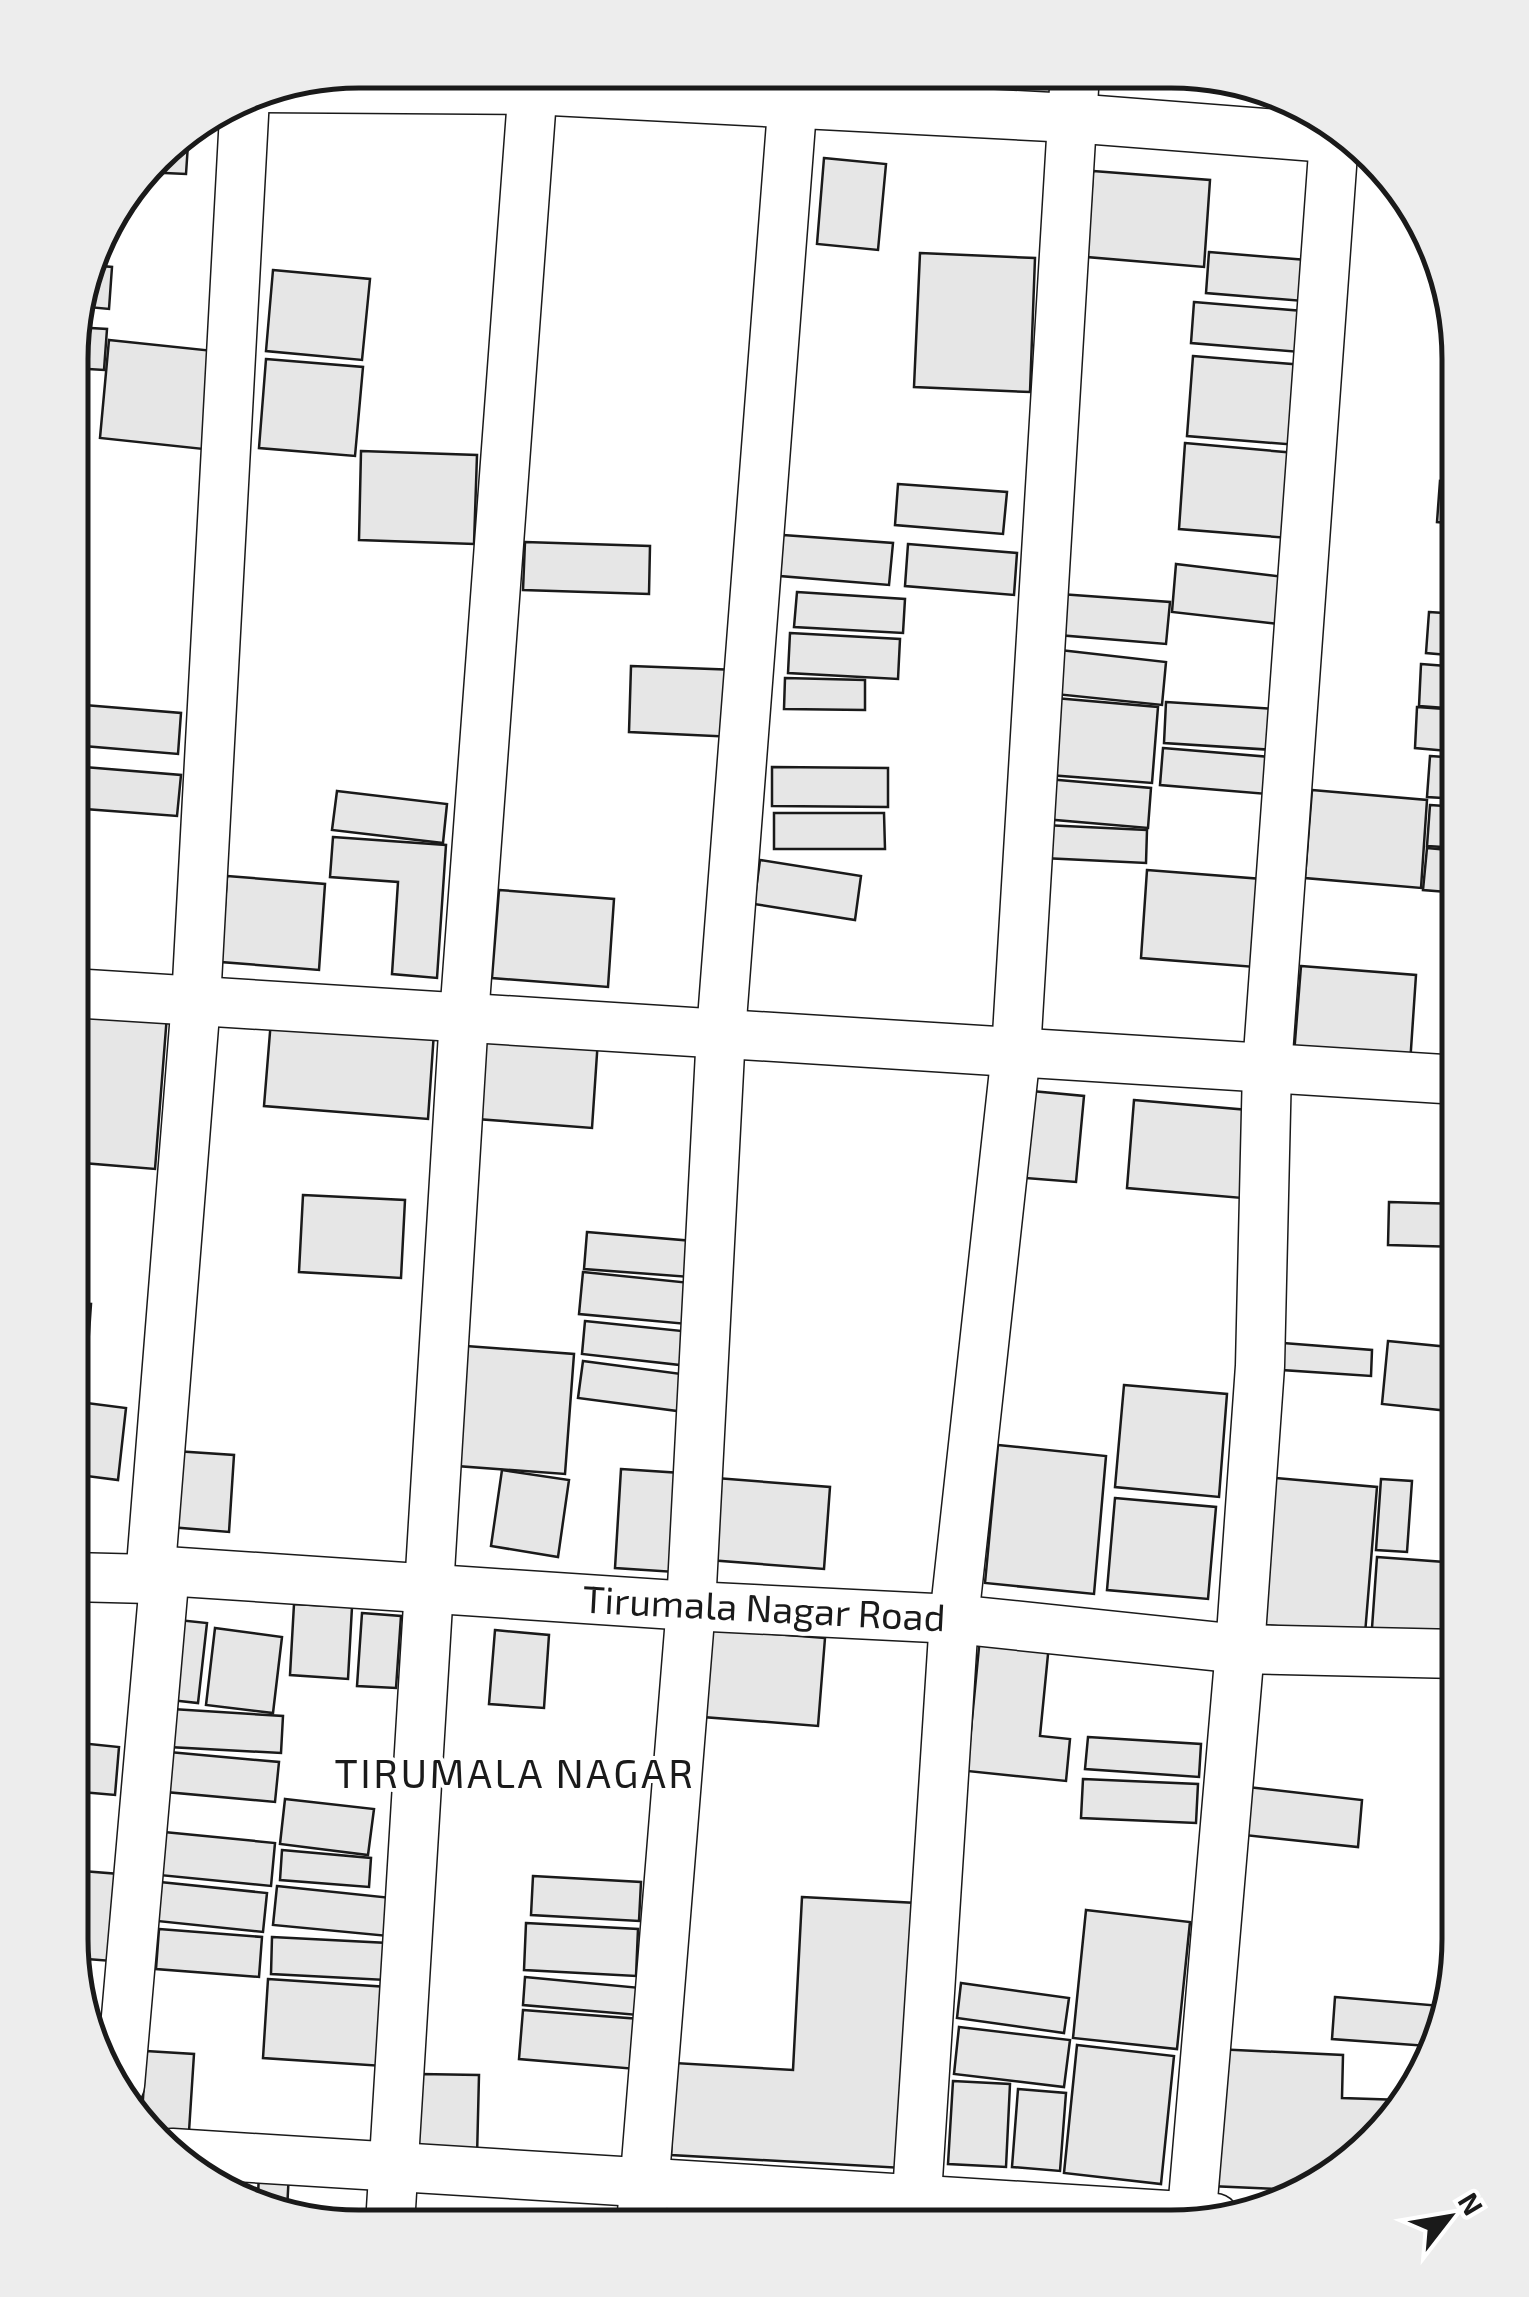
<svg xmlns="http://www.w3.org/2000/svg" width="1529" height="2297" font-family="'Exo 2',sans-serif">
<style>
.building{fill:#e6e6e6;stroke:#1a1a1a;stroke-width:2.5}
.lines{fill:none;stroke-linecap:round;stroke-linejoin:round}
.minor-casing{stroke:#1a1a1a;stroke-width:51}
.minor{stroke:#fff;stroke-width:48}
.labels{text-anchor:middle;stroke-width:8;stroke-linejoin:round;paint-order:stroke}
.street-label{font-size:38px;fill:#1a1a1a;stroke:#fff}
.neighbourhood-label{font-size:40px;letter-spacing:2.5px;fill:#1a1a1a;stroke:#fff}
.rim{fill:none;stroke:#1a1a1a;stroke-width:5}
</style>
<rect width="100%" height="100%" fill="#fff"/>
<g class="building">
<path d="M941,72H1057L1055,103L940,94Z"/>
<path d="M189,129L186,174L144,172L169,141Z"/>
<path d="M824,158L886,164L878,250L817,244Z"/>
<path d="M1093,171L1210,180L1204,267L1087,257Z"/>
<path d="M1209,252L1319,261L1316,302L1206,293Z"/>
<path d="M920,253L1035,258L1030,392L914,387Z"/>
<path d="M91,265L112,267L109,309L77,306Z"/>
<path d="M273,270L370,279L362,360L266,351Z"/>
<path d="M1194,302L1303,311L1300,352L1191,343Z"/>
<path d="M1448,312H1450L1458,355L1445,354Z"/>
<path d="M73,327L107,329L104,370L72,368Z"/>
<path d="M109,340L214,351L203,449L100,438Z"/>
<path d="M1193,356L1304,365L1298,445L1187,436Z"/>
<path d="M266,359L363,367L355,456L259,448Z"/>
<path d="M1185,443L1296,453L1289,538L1179,529Z"/>
<path d="M361,451L477,455L474,544L359,540Z"/>
<path d="M1440,481L1459,483V524L1437,522Z"/>
<path d="M898,484L1007,492L1003,534L895,525Z"/>
<path d="M783,535L893,543L889,585L780,576Z"/>
<path d="M525,542L650,546L649,594L523,590Z"/>
<path d="M908,544L1017,553L1014,595L905,586Z"/>
<path d="M1176,564L1293,578L1287,625L1172,612Z"/>
<path d="M797,592L905,599L903,633L794,627Z"/>
<path d="M1060,594L1170,602L1166,644L1058,635Z"/>
<path d="M1429,612L1459,614V656L1426,653Z"/>
<path d="M790,633L900,639L898,679L788,673Z"/>
<path d="M1060,650L1166,662L1162,705L1055,694Z"/>
<path d="M1421,664L1459,667V709L1419,706Z"/>
<path d="M631,666L738,670L735,737L629,732Z"/>
<path d="M785,678L865,680V710L784,709Z"/>
<path d="M1055,698L1158,707L1152,783L1049,775Z"/>
<path d="M1166,702L1276,709L1274,750L1164,743Z"/>
<path d="M72,704L181,713L178,754L72,745Z"/>
<path d="M1417,707L1459,710V752L1415,748Z"/>
<path d="M1163,748L1270,757L1267,794L1160,785Z"/>
<path d="M1430,756L1459,758V799L1427,797Z"/>
<path d="M72,766L181,775L177,816L72,808Z"/>
<path d="M772,767L888,768V807L772,806Z"/>
<path d="M1047,779L1151,788L1148,828L1044,819Z"/>
<path d="M1312,790L1427,800L1421,888L1305,878Z"/>
<path d="M337,791L447,804L443,843L332,830Z"/>
<path d="M1430,805L1459,807V848L1427,846Z"/>
<path d="M774,813H884L885,849H774Z"/>
<path d="M1044,825L1147,830L1146,863L1043,858Z"/>
<path d="M333,837L446,845L437,978L392,974L398,882L330,877Z"/>
<path d="M1427,848L1459,851V893L1423,890Z"/>
<path d="M760,860L861,876L855,920L754,904Z"/>
<path d="M1147,870L1262,879L1255,967L1141,958Z"/>
<path d="M227,876L325,884L319,970L221,962Z"/>
<path d="M499,890L614,899L608,987L492,978Z"/>
<path d="M1301,966L1416,975L1410,1064L1294,1054Z"/>
<path d="M1458,979H1459V1060L1451,1059Z"/>
<path d="M71,1007L167,1015L155,1169L71,1162Z"/>
<path d="M271,1020L434,1032L428,1119L264,1106Z"/>
<path d="M483,1030L598,1039L592,1128L477,1119Z"/>
<path d="M1021,1090L1084,1096L1076,1182L1014,1177Z"/>
<path d="M1134,1100L1248,1110L1242,1198L1127,1188Z"/>
<path d="M303,1195L405,1200L401,1278L299,1272Z"/>
<path d="M1389,1202L1459,1204V1247L1388,1245Z"/>
<path d="M587,1232L693,1241L690,1277L584,1269Z"/>
<path d="M583,1272L691,1283L687,1324L579,1314Z"/>
<path d="M71,1303L91,1304L87,1362L71,1361Z"/>
<path d="M585,1321L692,1332L689,1366L582,1354Z"/>
<path d="M1388,1341L1459,1348V1412L1382,1404Z"/>
<path d="M1283,1343L1372,1350L1371,1376L1282,1370Z"/>
<path d="M466,1346L574,1354L565,1474L457,1466Z"/>
<path d="M583,1361L689,1375L685,1412L578,1398Z"/>
<path d="M1124,1385L1227,1394L1219,1497L1115,1487Z"/>
<path d="M71,1401L126,1408L118,1480L71,1474Z"/>
<path d="M998,1445L1106,1456L1094,1594L985,1583Z"/>
<path d="M175,1451L234,1455L229,1532L170,1527Z"/>
<path d="M621,1469L681,1473L675,1572L615,1568Z"/>
<path d="M502,1470L569,1480L558,1557L491,1546Z"/>
<path d="M1265,1477L1377,1487L1365,1634L1253,1624Z"/>
<path d="M716,1478L830,1487L824,1569L709,1560Z"/>
<path d="M1381,1479L1412,1481L1407,1552L1376,1550Z"/>
<path d="M1115,1498L1216,1507L1208,1599L1107,1590Z"/>
<path d="M1377,1557L1458,1563V1636L1372,1628Z"/>
<path d="M294,1604L352,1607L348,1679L290,1675Z"/>
<path d="M362,1613L401,1616L396,1688L357,1686Z"/>
<path d="M169,1619L207,1623L198,1703L161,1699Z"/>
<path d="M215,1628L282,1637L273,1713L206,1705Z"/>
<path d="M709,1629L825,1638L818,1726L703,1717Z"/>
<path d="M495,1630L549,1635L544,1708L489,1704Z"/>
<path d="M980,1637L1049,1644L1040,1736L1070,1739L1066,1781L967,1771Z"/>
<path d="M172,1709L283,1716L281,1753L169,1747Z"/>
<path d="M1088,1737L1201,1744L1199,1777L1085,1769Z"/>
<path d="M70,1742L119,1747L115,1795L70,1791Z"/>
<path d="M169,1752L279,1762L275,1802L166,1792Z"/>
<path d="M1083,1779L1198,1784L1196,1823L1081,1818Z"/>
<path d="M1239,1786L1362,1800L1358,1847L1235,1834Z"/>
<path d="M285,1799L374,1809L368,1855L280,1844Z"/>
<path d="M164,1832L275,1843L271,1886L159,1875Z"/>
<path d="M282,1850L371,1858L369,1887L280,1880Z"/>
<path d="M70,1870L119,1874L112,1961L74,1958L70,1939Z"/>
<path d="M533,1876L641,1882L639,1921L531,1915Z"/>
<path d="M160,1882L267,1893L263,1932L157,1921Z"/>
<path d="M277,1886L392,1898L388,1936L273,1925Z"/>
<path d="M802,1897L917,1903L903,2168L671,2155L675,2063L793,2070Z"/>
<path d="M1086,1910L1190,1922L1177,2049L1073,2038Z"/>
<path d="M526,1923L638,1929L636,1976L524,1970Z"/>
<path d="M159,1929L262,1937L259,1977L156,1969Z"/>
<path d="M272,1937L388,1943L386,1980L271,1974Z"/>
<path d="M525,1977L641,1988L638,2015L523,2005Z"/>
<path d="M268,1979L388,1987L383,2066L263,2058Z"/>
<path d="M961,1983L1069,1998L1064,2033L957,2018Z"/>
<path d="M1335,1997L1442,2006L1428,2046L1332,2039Z"/>
<path d="M523,2010L640,2019L636,2069L519,2059Z"/>
<path d="M959,2027L1070,2040L1064,2087L954,2074Z"/>
<path d="M1077,2045L1174,2056L1161,2184L1064,2173Z"/>
<path d="M1215,2049L1343,2055L1342,2098L1402,2100V2106L1299,2190L1210,2186Z"/>
<path d="M146,2051L194,2054L188,2147L166,2145L142,2114Z"/>
<path d="M420,2074L479,2075L477,2157L418,2156Z"/>
<path d="M953,2081L1010,2084L1006,2167L948,2164Z"/>
<path d="M1018,2089L1066,2093L1060,2171L1012,2167Z"/>
<path d="M259,2170L289,2171L287,2211L258,2198Z"/>
<path d="M787,2206L849,2211L848,2226H785Z"/>
<path d="M533,2214L594,2218V2225H532Z"/>
<path d="M485,2217L527,2220V2225H485Z"/>
</g>
<g class="lines">
<g class="minor-casing">
<g id="minor">
<path d="M261,88L532,90L1071,118L1354,140"/>
<path d="M71,993L1459,1080"/>
<path d="M71,1577L150,1579L165,1571L691,1606L954,1619L1240,1649L1458,1654"/>
<path d="M150,1579L196,1001L245,97"/>
<path d="M120,2085L165,1571"/>
<path d="M172,2153L1215,2218"/>
<path d="M1191,2223L1240,1649L1260,1366L1267,1068L1335,125"/>
<path d="M390,2225L464,1017L534,71"/>
<path d="M641,2225L691,1606L721,1033L795,71"/>
<path d="M915,2226L954,1619L1016,1052L1075,72"/>
</g>
</g>
<use href="#minor" class="minor"/>
</g>
<g class="labels">
<g class="street-label">
<text transform="translate(764 1609) rotate(3)" y="13">Tirumala Nagar Road</text>
</g>
<g class="neighbourhood-label">
<text x="515" y="1788">TIRUMALA NAGAR</text>
</g>
</g>
<path d="M0 0H1529V2297H0ZM359 88H1171A271 271 0 0 1 1442 359V1939A271 271 0 0 1 1171 2210H359A271 271 0 0 1 88 1939V359A271 271 0 0 1 359 88Z" fill="#ededed" fill-rule="evenodd"/>
<path class="rim" d="M359 88H1171A271 271 0 0 1 1442 359V1939A271 271 0 0 1 1171 2210H359A271 271 0 0 1 88 1939V359A271 271 0 0 1 359 88Z"/>
<g transform="translate(1449 2217) rotate(59)" stroke="#ffffff" stroke-width="8" paint-order="stroke">
<path d="M0-8L18 38L0 25L-18 38Z" fill="#1a1a1a"/>
<text y="-15" font-size="28" font-weight="bold" text-anchor="middle" fill="#1a1a1a">N</text>
</g>
</svg>
